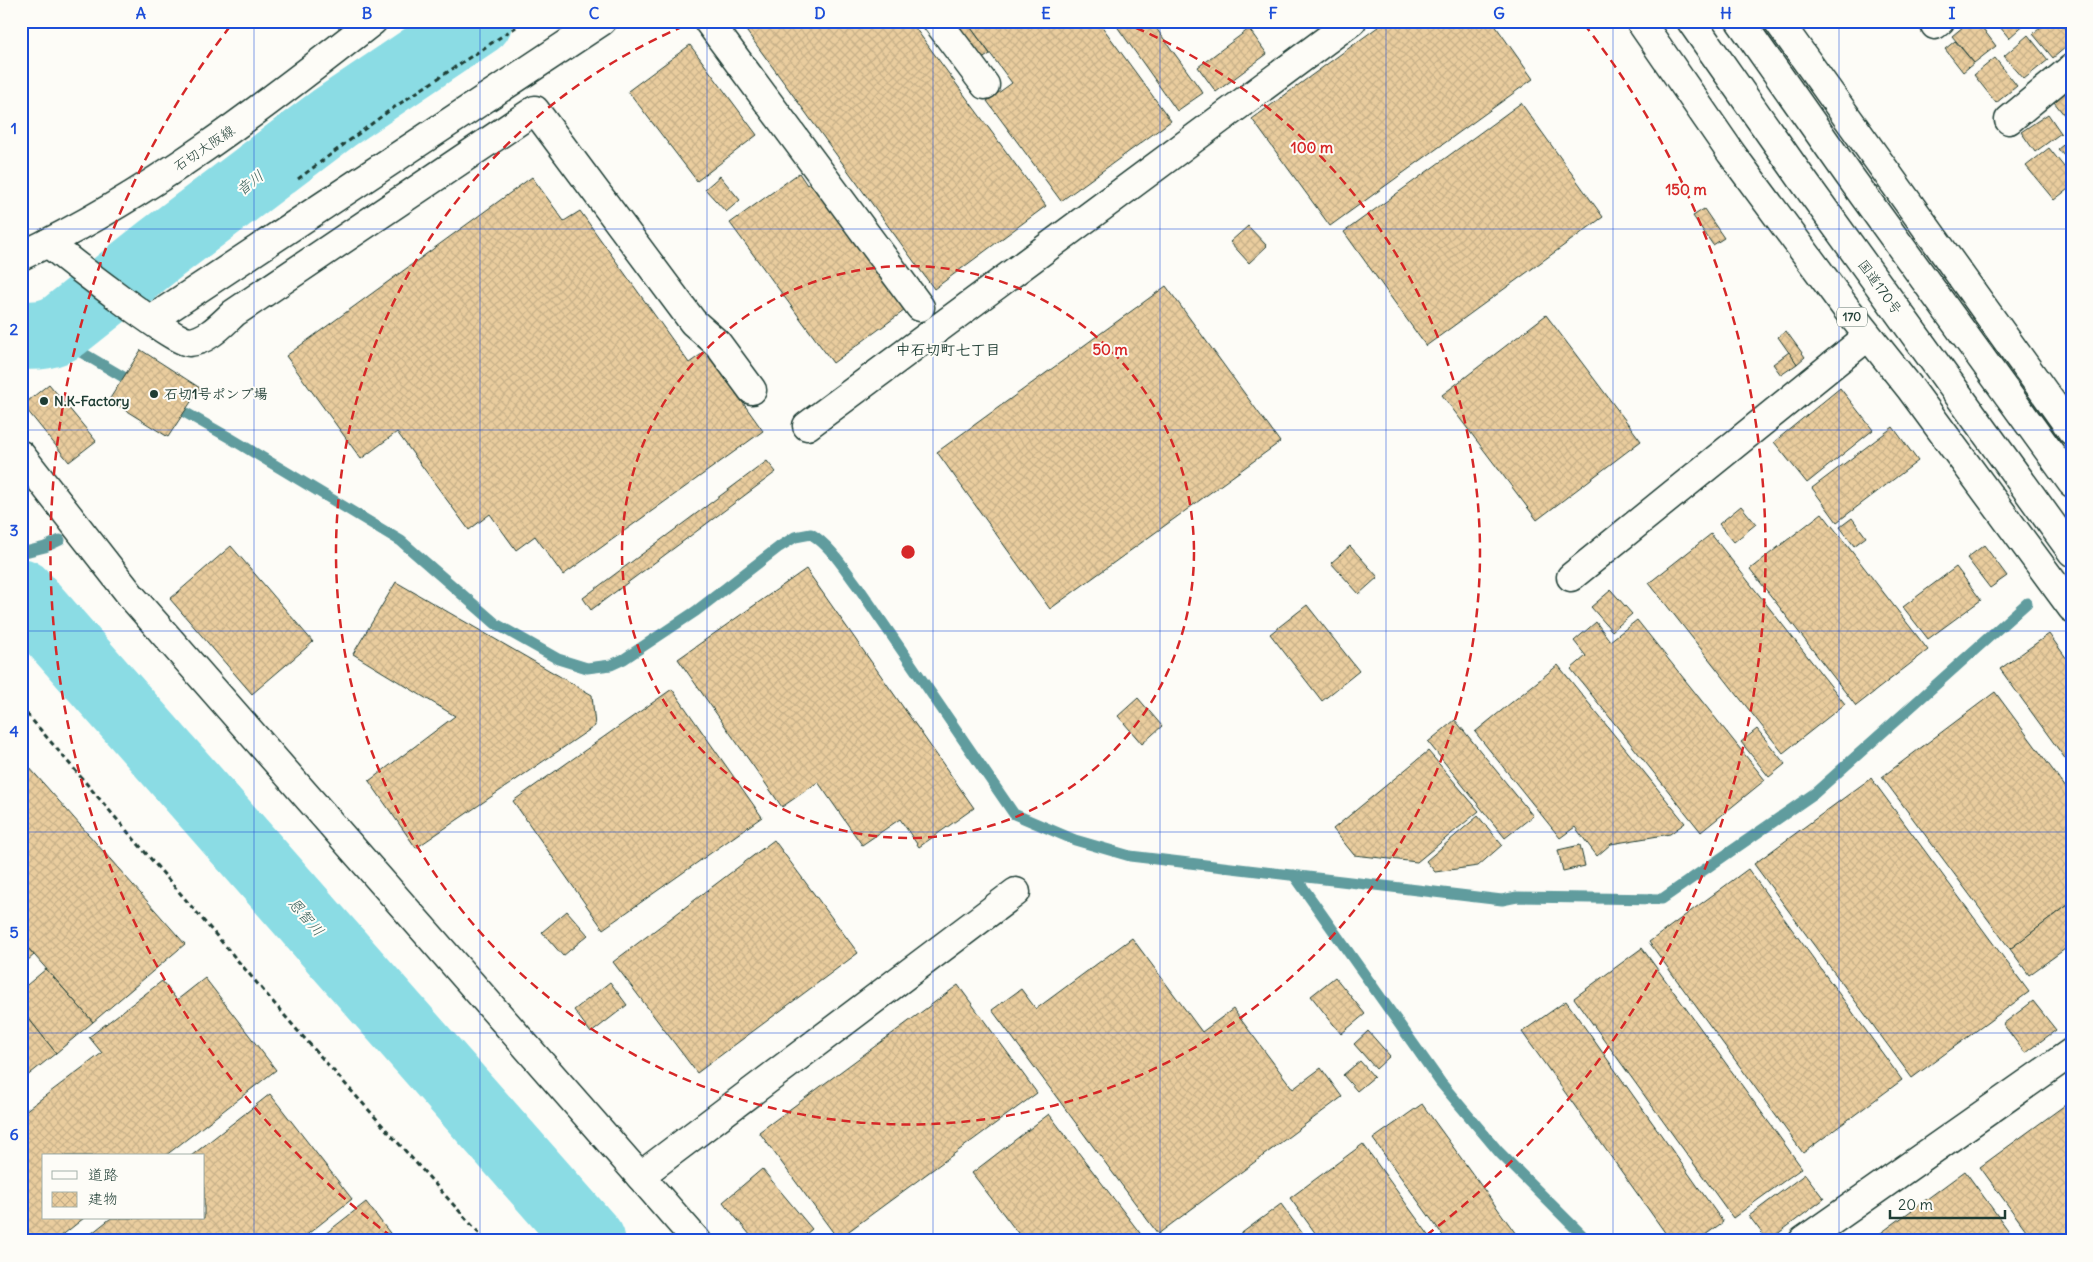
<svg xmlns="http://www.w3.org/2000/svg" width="2093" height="1262" font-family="Delius,'Klee One',sans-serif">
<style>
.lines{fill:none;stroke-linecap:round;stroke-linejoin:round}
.stream{stroke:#609c9e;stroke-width:11}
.river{stroke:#8bdce4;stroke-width:69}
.building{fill:url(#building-cross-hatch);stroke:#1f3d34}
.minor-casing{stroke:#1f3d34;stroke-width:31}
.major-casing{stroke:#1f3d34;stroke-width:31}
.highway-casing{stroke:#1f3d34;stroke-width:31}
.path{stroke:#1f3d34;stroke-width:3;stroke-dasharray:5 4;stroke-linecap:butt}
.minor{stroke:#fdfcf7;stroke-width:28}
.major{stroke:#fdfcf7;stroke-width:28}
.highway{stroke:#fdfcf7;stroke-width:28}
.grid{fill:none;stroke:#1d4ed8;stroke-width:1;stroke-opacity:0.55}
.ring{fill:none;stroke:#d62828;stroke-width:2.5;stroke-dasharray:9 6}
.poi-dot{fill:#1f3d34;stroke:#fdfcf7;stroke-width:2}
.labels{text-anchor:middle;stroke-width:4;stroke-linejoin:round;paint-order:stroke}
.shield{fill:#fdfcf7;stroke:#62766e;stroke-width:1}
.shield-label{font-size:12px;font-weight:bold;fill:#1f3d34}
.street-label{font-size:14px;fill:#1f3d34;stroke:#fdfcf7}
.poi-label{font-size:14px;font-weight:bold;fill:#1f3d34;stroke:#fdfcf7;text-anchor:start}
.water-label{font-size:15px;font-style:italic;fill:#355d57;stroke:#fdfcf7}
.neighbourhood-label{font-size:15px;font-weight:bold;fill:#1f3d34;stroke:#fdfcf7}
.centre{fill:#d62828;stroke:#fdfcf7;stroke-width:2.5}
.ring-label{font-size:15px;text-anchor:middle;font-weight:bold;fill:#d62828;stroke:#fdfcf7;stroke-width:4;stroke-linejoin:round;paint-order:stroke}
.neatline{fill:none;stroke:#1d4ed8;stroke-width:2}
.grid-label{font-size:16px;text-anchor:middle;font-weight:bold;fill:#1d4ed8}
</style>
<defs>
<pattern id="building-cross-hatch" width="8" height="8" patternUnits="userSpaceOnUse" patternTransform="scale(1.25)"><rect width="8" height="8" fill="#eacd9e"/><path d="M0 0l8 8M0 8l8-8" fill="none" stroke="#c8b189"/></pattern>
</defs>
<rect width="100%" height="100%" fill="#fdfcf7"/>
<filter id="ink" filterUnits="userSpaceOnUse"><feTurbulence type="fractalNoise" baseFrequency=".02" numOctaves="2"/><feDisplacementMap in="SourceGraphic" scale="10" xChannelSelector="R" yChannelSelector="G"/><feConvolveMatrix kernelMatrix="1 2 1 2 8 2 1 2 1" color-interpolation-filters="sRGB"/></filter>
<g filter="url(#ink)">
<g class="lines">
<g class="stream">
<path d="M51,306C61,310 72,308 83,310"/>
<path d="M54,333L74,348L137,385"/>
<path d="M172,405L230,438L401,541L496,624L558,659L587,668L611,665L624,659L696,611L779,547L795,537L811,534C831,546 845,570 859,588L1014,814L1075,840L1130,856L1502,900L1517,897L1662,899L1815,793L2027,603"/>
<path d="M21,553L45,547L60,540"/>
<path d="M1294,875L1441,1083L1499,1152L1588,1241"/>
</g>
<g class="river">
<path d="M21,335C38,336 50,335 64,326L161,249L334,118L478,21"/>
<path d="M21,593L591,1241"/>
</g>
</g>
<g class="building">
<path d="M739,21H910L1046,206L934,289Z"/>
<path d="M937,21H966L990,54L970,67Z"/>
<path d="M966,21H1098L1171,121L1061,201L987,101L1012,83Z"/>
<path d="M1122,21H1151L1203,93L1177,111L1116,25Z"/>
<path d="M1386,21H1492L1533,79L1330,226L1252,119Z"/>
<path d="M1970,21H1977L1996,46L1974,63L1952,36Z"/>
<path d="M1995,21H2028L2009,38Z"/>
<path d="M2048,21H2058L2072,38V42L2053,58L2033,34Z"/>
<path d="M1249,29L1267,54L1216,92L1198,67Z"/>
<path d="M2028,35L2048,60L2024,79L2004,56Z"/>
<path d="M1955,41L1974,63L1963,72L1945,49Z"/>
<path d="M690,45L757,135L697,181L628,91Z"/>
<path d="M1995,58L2017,86L1996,103L1974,75Z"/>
<path d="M2072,87V125L2054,102Z"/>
<path d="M1521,103L1603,217L1426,346L1344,232Z"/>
<path d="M2048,114L2061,133L2035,152L2021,132Z"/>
<path d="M2072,138V165L2058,149Z"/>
<path d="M2049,148L2072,177V186L2054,200L2026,166Z"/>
<path d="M799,173L807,185L817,177L912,305L833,363L730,223Z"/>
<path d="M720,176L740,200L726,212L705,189Z"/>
<path d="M532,177L564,221L580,211L689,363L706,351L763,431L563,575L535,536L516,550L490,514L469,530L397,432L361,459L286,356Z"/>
<path d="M1704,209L1724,238L1713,245L1693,216Z"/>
<path d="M1248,226L1267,246L1249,263L1230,242Z"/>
<path d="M1166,286L1280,442L1050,609L937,452Z"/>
<path d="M1546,315L1641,441L1537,520L1442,395Z"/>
<path d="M1786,331L1805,357L1797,364L1778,337Z"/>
<path d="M141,350L200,388L168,437L109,400Z"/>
<path d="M1789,352L1797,364L1781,375L1773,364Z"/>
<path d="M49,384L96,441L69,462L23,405Z"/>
<path d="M1840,388L1873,430L1807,483L1774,442Z"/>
<path d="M1893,427L1918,461L1837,522L1812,488Z"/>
<path d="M767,461L776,472L591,610L583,598Z"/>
<path d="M1741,506L1756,524L1734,542L1719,524Z"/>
<path d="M1822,513L1928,650L1856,706L1750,569Z"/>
<path d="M1852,518L1866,537L1854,546L1840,527Z"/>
<path d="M1711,534L1845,704L1783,753L1649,583Z"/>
<path d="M1984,545L2007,576L1990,588L1967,558Z"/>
<path d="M231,546L313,642L252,694L170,599Z"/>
<path d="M1350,546L1378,577L1359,594L1331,563Z"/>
<path d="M1956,567L1981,600L1928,639L1903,607Z"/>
<path d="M806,569L974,808L919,847L900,819L862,845L818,782L782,807L678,659Z"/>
<path d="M396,582L592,695L595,726L416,848L369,781L455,716L353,654Z"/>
<path d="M1611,590L1632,614L1612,631L1591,607Z"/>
<path d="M1307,605L1359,671L1322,701L1270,634Z"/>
<path d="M1637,620L1765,780L1701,832L1571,669L1586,656L1574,641L1596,622L1610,641Z"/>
<path d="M2049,634L2072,666V768L2000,669Z"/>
<path d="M1558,665L1685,823L1670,834L1611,844L1597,856L1575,827L1560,838L1475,732Z"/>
<path d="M672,689L762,817L603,929L513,801Z"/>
<path d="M1995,692L2072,796V902L2010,949L1882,777Z"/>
<path d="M1138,698L1162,726L1142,744L1118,716Z"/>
<path d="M1455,720L1533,816L1505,838L1428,742Z"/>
<path d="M1757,729L1785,764L1769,777L1741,742Z"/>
<path d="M1428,751L1479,811L1417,862L1354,855L1333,829Z"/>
<path d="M21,758L185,944L93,1022L21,940Z"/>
<path d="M1871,778L2029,992L1912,1078L1754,864Z"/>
<path d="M1478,816L1502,845L1478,866L1435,872L1426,861Z"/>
<path d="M774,840L858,953L697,1073L613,962Z"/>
<path d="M1580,845L1585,866L1563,871L1558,850Z"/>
<path d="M1748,869L1902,1080L1803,1153L1649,942Z"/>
<path d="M2072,902V944L2029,975L2010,949Z"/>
<path d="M567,911L588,935L563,956L542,932Z"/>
<path d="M1132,938L1202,1032L1233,1009L1293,1089L1321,1068L1342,1097L1158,1234L992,1010L1021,989L1036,1009Z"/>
<path d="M21,940L34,955L21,966Z"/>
<path d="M1642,948L1802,1168L1733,1218L1574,998Z"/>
<path d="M46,969L93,1022L56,1053L21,1009V990Z"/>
<path d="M1335,977L1365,1014L1341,1034L1311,996Z"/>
<path d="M205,978L276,1070L165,1156H44V1218H84L55,1241H21V1114L102,1053L89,1037L162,981L177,1000Z"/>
<path d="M610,982L627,1005L591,1033L574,1010Z"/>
<path d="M958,985L1037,1093L838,1239L759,1132Z"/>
<path d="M1566,1001L1723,1222L1697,1241H1671L1522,1032Z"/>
<path d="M2033,1001L2056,1030L2025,1053L2003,1024Z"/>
<path d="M21,1009L56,1053L21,1081Z"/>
<path d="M1368,1031L1390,1056L1376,1069L1354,1044Z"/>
<path d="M1360,1061L1374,1077L1357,1091L1343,1075Z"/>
<path d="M270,1094L352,1199L299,1241H82L111,1218H204V1156H191Z"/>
<path d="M2072,1100V1241H2034L1980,1167Z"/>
<path d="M1422,1104L1521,1241H1447L1373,1139Z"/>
<path d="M1049,1114L1146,1241H1024L972,1173Z"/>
<path d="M1363,1144L1433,1241H1321L1290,1198Z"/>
<path d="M762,1169L812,1229L798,1241H755L723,1202Z"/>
<path d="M1965,1171L2016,1241H1870Z"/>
<path d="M1805,1174L1824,1199L1768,1241L1749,1216Z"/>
<path d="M366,1202L396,1241H316Z"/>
<path d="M1281,1204L1308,1241H1231Z"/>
<path d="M982,1235L987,1241H974Z"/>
</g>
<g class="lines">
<g class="minor-casing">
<g id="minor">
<path d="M708,21L920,307"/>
<path d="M937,21L985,85"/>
<path d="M1935,25L1940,21"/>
<path d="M2009,120L2072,68"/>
<path d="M48,243C65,257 175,343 189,342C207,341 222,324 234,313L535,110L693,322L718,344L752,390"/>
<path d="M151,320L602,21"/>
<path d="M807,426L1352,21"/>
<path d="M21,455L132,597L697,1241"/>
<path d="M1571,577L1867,337"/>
<path d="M640,1176L1016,892"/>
<path d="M1803,1241L2072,1052"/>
</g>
</g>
<g class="major-casing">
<path id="major" d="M21,256C150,195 262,108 373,21"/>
</g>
<g class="highway-casing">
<g id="highway">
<path d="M1640,21L1731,153L1846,308L1910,388L2072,608"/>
<path d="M1691,21L1802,179L2072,552"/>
<path d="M1740,21L1848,174L2072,483"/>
<path d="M1778,21L2072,431"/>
</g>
</g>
<g class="path">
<path d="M298,179L390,110L525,21"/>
<path d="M21,707L297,1030L486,1241"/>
</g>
<use href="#minor" class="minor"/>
<use href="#major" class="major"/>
<use href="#highway" class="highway"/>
</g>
</g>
<path class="grid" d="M254,21V1241M480,21V1241M707,21V1241M933,21V1241M1160,21V1241M1386,21V1241M1613,21V1241M1839,21V1241M21,229H2072M21,430H2072M21,631H2072M21,832H2072M21,1033H2072"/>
<g class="ring">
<circle cx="908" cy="552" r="286"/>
<path d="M1122 22A572 572 0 1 1 694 22"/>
<path d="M392 1237A858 858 0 0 1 232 24M1584 24A858 858 0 0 1 1424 1237"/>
</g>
<g class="poi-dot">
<circle cx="154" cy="394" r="5"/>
<circle cx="44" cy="401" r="5"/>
</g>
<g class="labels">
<rect class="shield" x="1837" y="307.5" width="30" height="19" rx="4"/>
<g class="shield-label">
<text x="1852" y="321">170</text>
</g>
<g class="street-label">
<text transform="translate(204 148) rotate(-34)" y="5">石切大阪線</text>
<text transform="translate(1880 287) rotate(54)" y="5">国道170号</text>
</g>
<g class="poi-label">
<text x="164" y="399">石切1号ポンプ場</text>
<text x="54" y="406">N.K-Factory</text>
</g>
<g class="water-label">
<text transform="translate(250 183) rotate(-38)" y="5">音川</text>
<text transform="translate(306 917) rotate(49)" y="5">恩智川</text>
</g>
<g class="neighbourhood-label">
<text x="948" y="355">中石切町七丁目</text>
</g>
</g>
<circle cx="908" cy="552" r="8" class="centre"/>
<g class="ring-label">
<text x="1312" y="153">100 m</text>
<text x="1686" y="195">150 m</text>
<text x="1110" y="355">50 m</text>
</g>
<rect width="2093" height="1262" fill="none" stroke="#fdfcf7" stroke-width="55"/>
<rect x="42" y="1154" width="162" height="65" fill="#fdfcf7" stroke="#a4b0a9"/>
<rect x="52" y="1171" width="25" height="8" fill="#fdfcf7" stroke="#a4b0a9"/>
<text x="88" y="1180" font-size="15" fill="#1f3d34">道路</text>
<rect x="52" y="1192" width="25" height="15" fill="url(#building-cross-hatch)" stroke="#a4b0a9"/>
<text x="88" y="1204" font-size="15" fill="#1f3d34">建物</text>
<path d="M1890 1210v8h115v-8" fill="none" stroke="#1f3d34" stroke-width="2.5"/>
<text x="1898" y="1210" font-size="15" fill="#1f3d34" stroke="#fdfcf7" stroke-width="4" paint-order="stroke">20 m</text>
<rect x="28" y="28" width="2038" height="1206" class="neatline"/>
<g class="grid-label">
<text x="141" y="19">A</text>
<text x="367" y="19">B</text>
<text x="594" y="19">C</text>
<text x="820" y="19">D</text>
<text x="1046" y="19">E</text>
<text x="1273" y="19">F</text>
<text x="1499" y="19">G</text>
<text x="1726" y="19">H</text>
<text x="1952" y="19">I</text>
<text x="14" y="134">1</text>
<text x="14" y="335">2</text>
<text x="14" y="536">3</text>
<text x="14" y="737">4</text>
<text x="14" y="938">5</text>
<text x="14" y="1140">6</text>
</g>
</svg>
